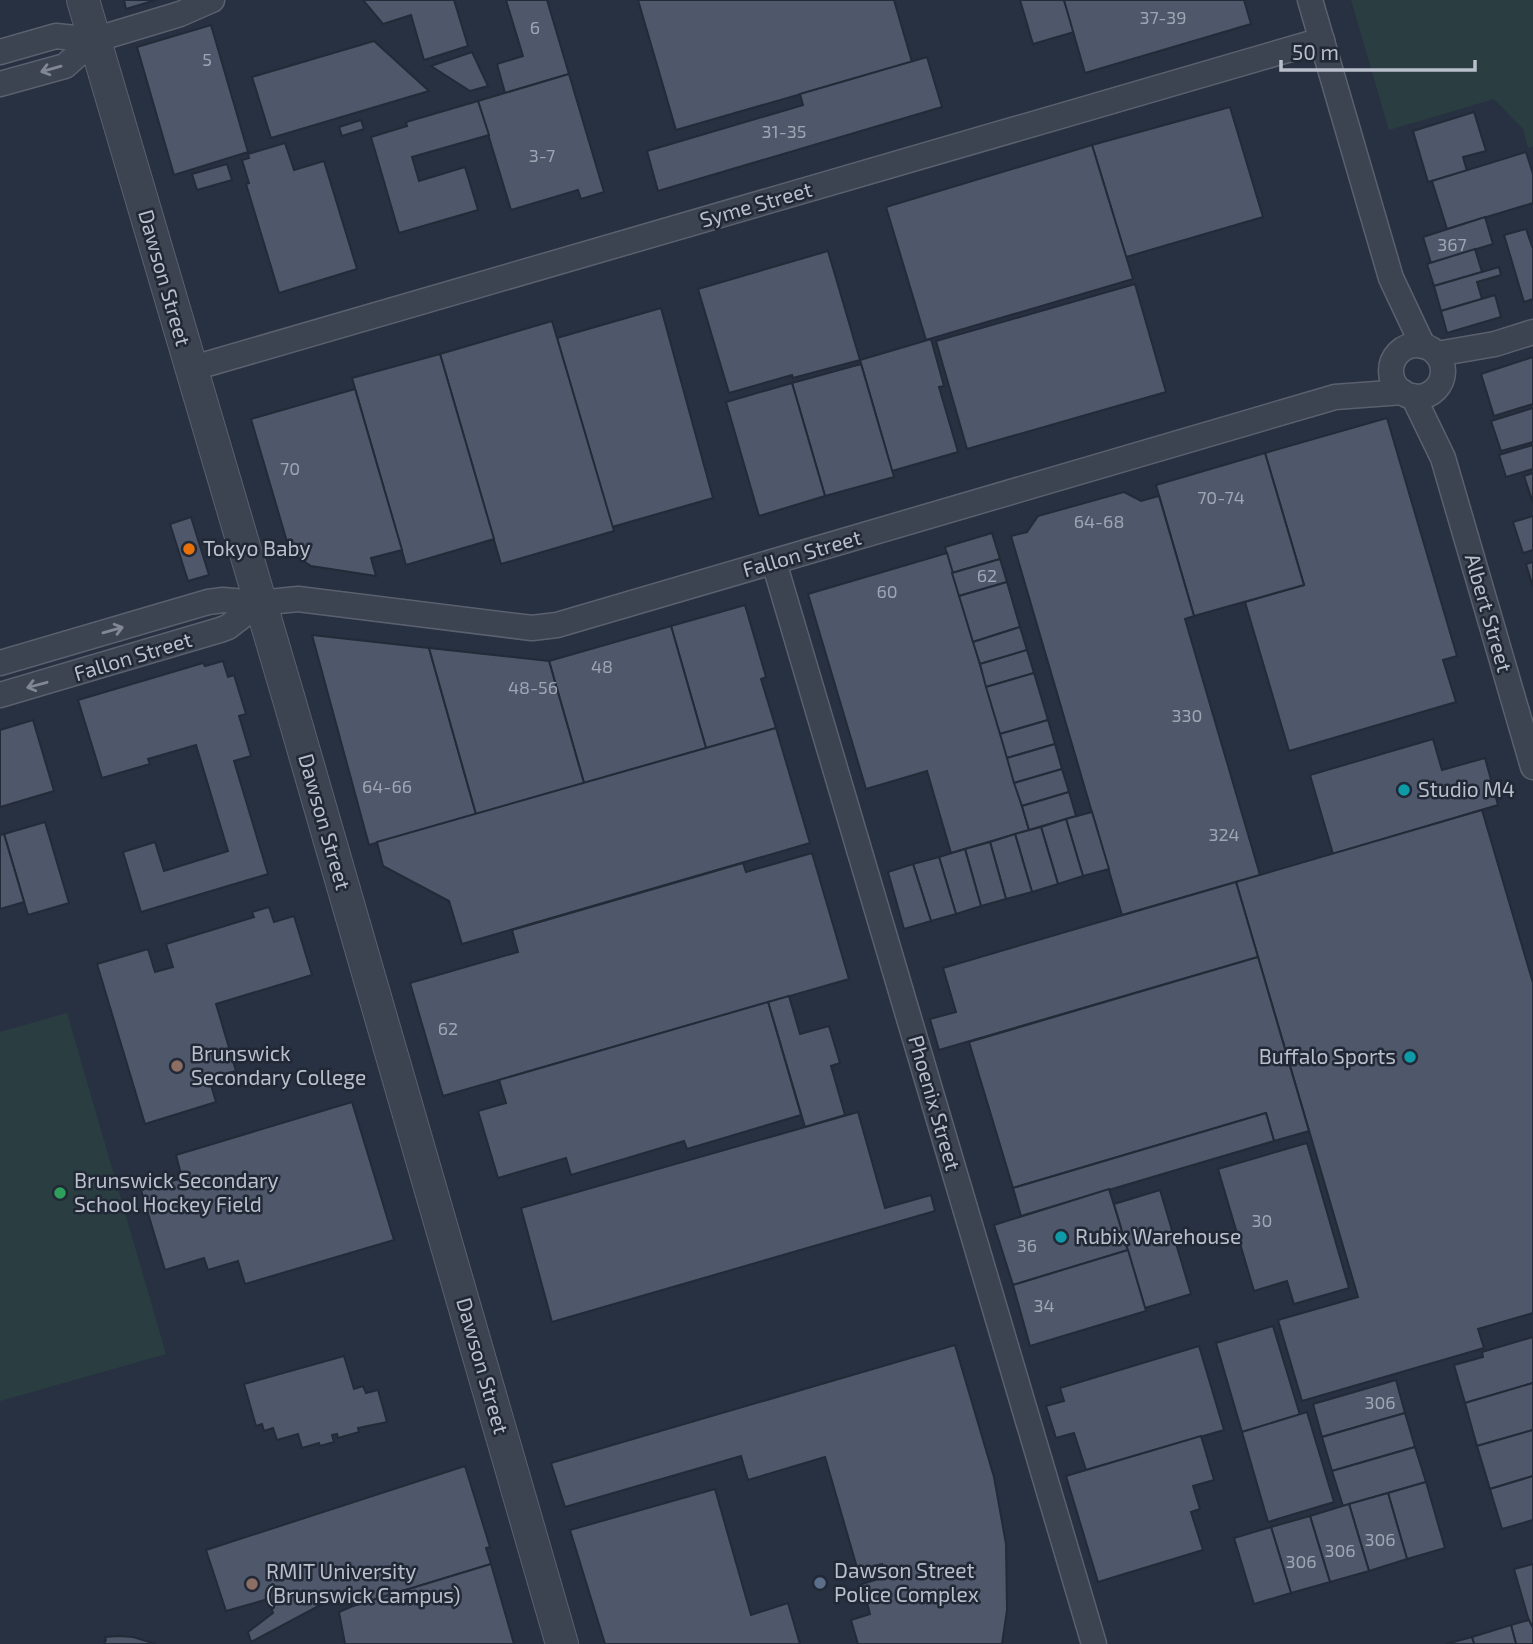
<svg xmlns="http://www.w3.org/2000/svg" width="1533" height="1644" font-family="'Exo 2',sans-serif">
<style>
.green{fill:#2a3e42}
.building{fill:#4e586a;stroke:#232a38;stroke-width:2}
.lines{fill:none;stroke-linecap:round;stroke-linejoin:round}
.minor-casing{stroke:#5a616e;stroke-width:27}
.tertiary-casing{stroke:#5a616e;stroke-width:34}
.minor{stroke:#3c4351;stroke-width:24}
.tertiary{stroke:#3c4351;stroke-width:32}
.oneway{stroke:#818794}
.food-dot{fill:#e8710a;stroke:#212836;stroke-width:2.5}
.culture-dot{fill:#0f9aa8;stroke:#212836;stroke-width:2.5}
.education-dot{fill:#8d6e63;stroke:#212836;stroke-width:2.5}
.leisure-dot{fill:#2e9e5b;stroke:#212836;stroke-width:2.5}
.service-dot{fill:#5c6f8a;stroke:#212836;stroke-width:2.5}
.labels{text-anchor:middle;stroke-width:5;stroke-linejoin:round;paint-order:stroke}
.number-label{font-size:18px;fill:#9ea5b3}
.street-label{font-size:21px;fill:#b9bfcb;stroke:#212836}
.poi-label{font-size:21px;fill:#b9bfcb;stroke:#212836;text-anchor:start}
</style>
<rect width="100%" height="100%" fill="#283141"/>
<g class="green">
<path d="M1351,0H1533V146L1528,148L1523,129L1494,99L1389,130Z"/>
<path d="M67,1013L166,1354L0,1401V1032Z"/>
</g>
<g class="building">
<path d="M124,0H156L126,9Z"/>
<path d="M363,0H454L468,46L424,60L411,15L383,24Z"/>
<path d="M506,0H547L569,74L505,93L497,64L523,56Z"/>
<path d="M638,0H894L912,62L676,130Z"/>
<path d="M1020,0H1064L1074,32L1033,44Z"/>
<path d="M1064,0H1244L1251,24L1085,73Z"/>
<path d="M211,25L248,152L174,175L137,47Z"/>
<path d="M374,41L429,91L271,138L252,77Z"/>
<path d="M472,52L488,86L470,91L431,66Z"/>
<path d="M927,57L942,107L658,191L647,151L803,105L800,94Z"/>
<path d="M569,74L604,192L581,199L578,190L511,210L478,101Z"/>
<path d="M478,101L489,135L412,157L419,181L465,167L478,210L399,233L371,137L407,126L406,122Z"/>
<path d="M1230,107L1263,217L1126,257L1092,145Z"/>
<path d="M1474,112L1486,151L1463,157L1467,171L1428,182L1413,131Z"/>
<path d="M361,120L364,129L342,136L339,127Z"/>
<path d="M285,143L294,170L324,161L357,269L279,293L246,184L249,183L242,160L249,158L248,154Z"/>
<path d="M1092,145L1133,279L926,340L886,207Z"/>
<path d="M1526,152L1533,174V203L1447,229L1432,181Z"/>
<path d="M227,164L232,180L197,190L192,174Z"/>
<path d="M1485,217L1493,244L1431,263L1423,237Z"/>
<path d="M1526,229L1533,249V299L1524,302L1504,235Z"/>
<path d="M1475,249L1482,272L1434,286L1427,264Z"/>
<path d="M828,251L860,360L793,378L792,375L729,393L698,289Z"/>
<path d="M1499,267L1501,275L1477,282L1482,299L1441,311L1434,286Z"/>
<path d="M1135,284L1166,392L967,449L936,341Z"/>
<path d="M1495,295L1501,317L1447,333L1441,311Z"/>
<path d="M661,308L713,498L612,527L557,338Z"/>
<path d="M552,321L614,531L501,564L440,354Z"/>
<path d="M931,339L944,386L939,387L958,452L892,471L860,360Z"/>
<path d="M440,354L494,539L406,565L352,378Z"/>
<path d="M1533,357V404L1494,416L1481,374Z"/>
<path d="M861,364L894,477L825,496L792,383Z"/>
<path d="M792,383L825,496L759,516L726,402Z"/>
<path d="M355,389L402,550L371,558L376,576L311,566L290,552L251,419Z"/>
<path d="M1533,408V442L1501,451L1491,421Z"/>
<path d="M1387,418L1457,656L1443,660L1456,702L1289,751L1245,602L1304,585L1265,453Z"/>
<path d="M1533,445V469L1506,477L1499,455Z"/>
<path d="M1265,453L1304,585L1194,616L1156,485Z"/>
<path d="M1533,473V503L1524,476Z"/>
<path d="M1124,492L1141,501L1159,496L1194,616L1185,619L1260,875L1122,915L1011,536L1027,532L1038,516Z"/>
<path d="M1533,516V550L1523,553L1513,522Z"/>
<path d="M191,517L209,575L188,581L170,524Z"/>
<path d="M992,533L1000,559L952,573L945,547Z"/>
<path d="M947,553L1029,830L951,853L927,771L866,789L808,594Z"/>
<path d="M1000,559L1007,582L959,596L952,573Z"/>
<path d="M1533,562V587L1526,564Z"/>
<path d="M1007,582L1020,627L973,642L959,596Z"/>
<path d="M745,605L766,677L761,679L776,728L706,748L671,626Z"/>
<path d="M671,626L706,748L584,783L549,661Z"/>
<path d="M1020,627L1027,650L980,664L973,642Z"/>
<path d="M312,635L429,648L476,814L369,845Z"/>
<path d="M429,648L549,661L584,783L476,814Z"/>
<path d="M1027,650L1034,673L986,687L980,664Z"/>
<path d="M223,661L228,677L234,675L246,714L239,716L251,756L234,761L268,874L141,912L123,852L155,842L164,871L228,851L196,745L148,759L150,764L102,778L78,700L203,663L205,666Z"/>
<path d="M1034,673L1048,720L1000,734L986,687Z"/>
<path d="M33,720L54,791L0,807V730Z"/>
<path d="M1048,720L1055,744L1007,758L1000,734Z"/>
<path d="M776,728L810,843L462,944L449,901L383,866L377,842Z"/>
<path d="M1433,739L1442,770L1485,758L1498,805L1333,854L1310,775Z"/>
<path d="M1055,744L1062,769L1014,783L1007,758Z"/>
<path d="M1062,769L1069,792L1022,806L1014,783Z"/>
<path d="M1069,792L1076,816L1029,830L1022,806Z"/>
<path d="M1482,810L1533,983V1313L1478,1329L1484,1348L1302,1401L1278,1320L1358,1297L1236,882Z"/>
<path d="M1092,812L1109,869L1083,876L1066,819Z"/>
<path d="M1066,819L1083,876L1058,884L1041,827Z"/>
<path d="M45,822L69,903L28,915L4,834Z"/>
<path d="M1041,827L1058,884L1032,892L1015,834Z"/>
<path d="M4,834L24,902L0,909V835Z"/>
<path d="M1015,834L1032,892L1006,899L990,842Z"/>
<path d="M990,842L1006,899L981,906L965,849Z"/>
<path d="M965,849L981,906L956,914L939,857Z"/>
<path d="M812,853L849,979L443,1096L410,983L518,952L512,930L743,863L746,872Z"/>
<path d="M939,857L956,914L931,921L913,864Z"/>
<path d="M913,864L931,921L904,929L888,872Z"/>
<path d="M1236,882L1258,957L939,1050L930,1019L956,1012L943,968Z"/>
<path d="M269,907L274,922L294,916L312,975L216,1004L236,1071L209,1078L216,1102L145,1124L97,964L148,949L155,972L173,967L166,944L254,917L252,912Z"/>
<path d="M1258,957L1309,1131L1274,1141L1266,1113L1013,1188L969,1042Z"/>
<path d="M789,996L800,1034L829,1026L840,1063L831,1066L845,1115L805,1127L768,1002Z"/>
<path d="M768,1002L801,1115L687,1149L684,1141L571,1175L566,1158L498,1178L478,1111L506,1103L499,1080Z"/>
<path d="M352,1102L394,1240L245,1284L238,1261L208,1270L204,1258L165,1270L141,1190L182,1178L176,1155Z"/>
<path d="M858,1112L885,1208L931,1195L935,1211L552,1322L521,1208Z"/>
<path d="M1266,1113L1274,1141L1021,1216L1013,1188Z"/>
<path d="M1307,1143L1349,1288L1294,1304L1287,1281L1254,1291L1218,1169Z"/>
<path d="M1109,1189L1128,1250L1013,1285L994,1225Z"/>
<path d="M1160,1190L1191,1294L1145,1308L1114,1204Z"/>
<path d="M1128,1250L1146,1311L1030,1346L1013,1285Z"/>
<path d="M1273,1326L1300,1415L1242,1432L1216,1343Z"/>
<path d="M1533,1337V1383L1465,1403L1454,1365L1483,1357L1482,1352Z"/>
<path d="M955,1345L994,1477L1006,1544L1007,1610L1002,1644H858L851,1620L870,1614L862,1584L885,1577L882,1564L858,1571L825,1457L748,1480L741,1456L565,1507L551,1463Z"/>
<path d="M1199,1346L1224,1430L1086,1470L1074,1433L1056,1438L1046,1406L1064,1401L1060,1388Z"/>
<path d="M344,1356L354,1389L363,1386L366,1393L378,1390L387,1422L358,1428L359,1432L338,1438L337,1434L332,1435L334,1442L320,1446L319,1443L302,1448L298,1434L277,1440L273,1428L264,1431L262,1424L256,1426L244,1384Z"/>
<path d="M1396,1380L1405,1413L1322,1437L1313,1404Z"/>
<path d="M1533,1383V1430L1477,1446L1465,1403Z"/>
<path d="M1307,1412L1334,1502L1268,1522L1242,1432Z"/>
<path d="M1405,1413L1415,1447L1332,1471L1322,1437Z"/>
<path d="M1533,1430V1476L1490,1489L1477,1446Z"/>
<path d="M1201,1436L1214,1480L1193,1486L1200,1509L1191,1512L1203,1550L1098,1582L1066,1476Z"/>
<path d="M1415,1447L1426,1482L1343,1506L1332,1471Z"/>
<path d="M465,1466L490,1547L486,1548L491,1564L353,1606L351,1598L343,1593L251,1642L248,1632L273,1613L268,1599L226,1611L206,1550Z"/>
<path d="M1533,1476V1520L1502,1529L1490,1489Z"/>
<path d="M1426,1482L1445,1548L1407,1559L1388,1493Z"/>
<path d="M715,1489L751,1615L788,1603L800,1644H605L570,1530Z"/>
<path d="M1388,1493L1407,1559L1369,1571L1349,1504Z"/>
<path d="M1349,1504L1369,1571L1330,1582L1310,1516Z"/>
<path d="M1310,1516L1330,1582L1291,1593L1271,1527Z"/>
<path d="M1271,1527L1291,1593L1254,1604L1234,1538Z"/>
<path d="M491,1564L514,1644H345L339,1612L353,1606Z"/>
<path d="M1533,1564V1628H1531L1514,1569Z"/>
<path d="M1529,1620L1533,1628V1644H1516L1511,1625Z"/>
<path d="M1511,1625L1516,1644H1474L1472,1637Z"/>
<path d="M118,1636L133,1637L156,1644H104L106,1640L105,1637Z"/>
<path d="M1472,1637L1474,1644H1446Z"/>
</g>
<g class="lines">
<g class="minor-casing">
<g id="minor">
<path d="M1310,0L1391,278L1423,346"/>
<path d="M0,52L56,36L94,40"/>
<path d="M0,84L65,66L94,40L180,14L212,0"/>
<circle cx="1417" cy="371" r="26"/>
<path d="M1437,354L1495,344L1533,332"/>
<path d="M190,369L1322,40"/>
<path d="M1413,396L1443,458L1533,767"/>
<path d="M774,562L1094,1644"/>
<path d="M0,663L208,602L223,600L259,603L298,599L532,628L557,625L1335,397L1403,392"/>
<path d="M0,695L220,630L228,627L259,603"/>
</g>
</g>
<g class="tertiary-casing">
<path id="tertiary" d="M83,0L288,696L562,1644"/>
</g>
<use href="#minor" class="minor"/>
<use href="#tertiary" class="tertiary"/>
</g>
<defs><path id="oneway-shaft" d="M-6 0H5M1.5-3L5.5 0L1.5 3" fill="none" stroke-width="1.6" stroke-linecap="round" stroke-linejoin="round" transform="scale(1.75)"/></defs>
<g class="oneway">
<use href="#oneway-shaft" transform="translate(51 69) rotate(164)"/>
<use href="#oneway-shaft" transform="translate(113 630) rotate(-16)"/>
<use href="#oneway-shaft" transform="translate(37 685) rotate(165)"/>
</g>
<circle class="food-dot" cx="189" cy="549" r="7"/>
<g class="culture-dot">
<circle cx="1404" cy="790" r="7"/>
<circle cx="1410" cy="1057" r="7"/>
<circle cx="1061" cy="1237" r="7"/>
</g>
<g class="education-dot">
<circle cx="177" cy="1066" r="7"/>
<circle cx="252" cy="1584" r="7"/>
</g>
<circle class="leisure-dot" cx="60" cy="1193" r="7"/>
<circle class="service-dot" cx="820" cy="1583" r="7"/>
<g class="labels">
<g class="number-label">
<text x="1163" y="24">37-39</text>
<text x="535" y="34">6</text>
<text x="207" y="66">5</text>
<text x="784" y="138">31-35</text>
<text x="542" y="162">3-7</text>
<text x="1452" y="251">367</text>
<text x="290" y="475">70</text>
<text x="1221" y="504">70-74</text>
<text x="1099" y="528">64-68</text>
<text x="987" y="582">62</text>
<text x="887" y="598">60</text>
<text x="602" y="673">48</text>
<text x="533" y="694">48-56</text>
<text x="1187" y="722">330</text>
<text x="387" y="793">64-66</text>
<text x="1224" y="841">324</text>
<text x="448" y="1035">62</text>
<text x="1262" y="1227">30</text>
<text x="1027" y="1252">36</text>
<text x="1044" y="1312">34</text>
<text x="1380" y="1409">306</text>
<text x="1380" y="1546">306</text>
<text x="1340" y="1557">306</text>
<text x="1301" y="1568">306</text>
</g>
<g class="street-label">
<text transform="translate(756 205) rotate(-16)" y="7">Syme Street</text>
<text transform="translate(164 278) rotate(74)" y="7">Dawson Street</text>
<text transform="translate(802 554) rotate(-16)" y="7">Fallon Street</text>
<text transform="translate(1488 613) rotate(74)" y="7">Albert Street</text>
<text transform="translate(133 657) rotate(-17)" y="7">Fallon Street</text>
<text transform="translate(324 822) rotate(74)" y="7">Dawson Street</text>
<text transform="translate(934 1103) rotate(74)" y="7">Phoenix Street</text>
<text transform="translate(482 1366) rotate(74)" y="7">Dawson Street</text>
</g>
<g class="poi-label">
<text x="203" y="556">Tokyo Baby</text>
<text x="1418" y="797">Studio M4</text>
<text x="191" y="1061">Brunswick<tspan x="191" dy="24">Secondary College</tspan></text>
<text x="1396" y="1064" text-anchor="end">Buffalo Sports</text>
<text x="74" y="1188">Brunswick Secondary<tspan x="74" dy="24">School Hockey Field</tspan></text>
<text x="1075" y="1244">Rubix Warehouse</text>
<text x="834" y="1578">Dawson Street<tspan x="834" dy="24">Police Complex</tspan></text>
<text x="266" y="1579">RMIT University<tspan x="266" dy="24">(Brunswick Campus)</tspan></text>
</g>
</g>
<path d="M1281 60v10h194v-10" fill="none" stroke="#b9bfcb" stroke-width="3.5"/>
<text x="1292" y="60" font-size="21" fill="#b9bfcb" stroke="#212836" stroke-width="5" paint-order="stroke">50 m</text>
</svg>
